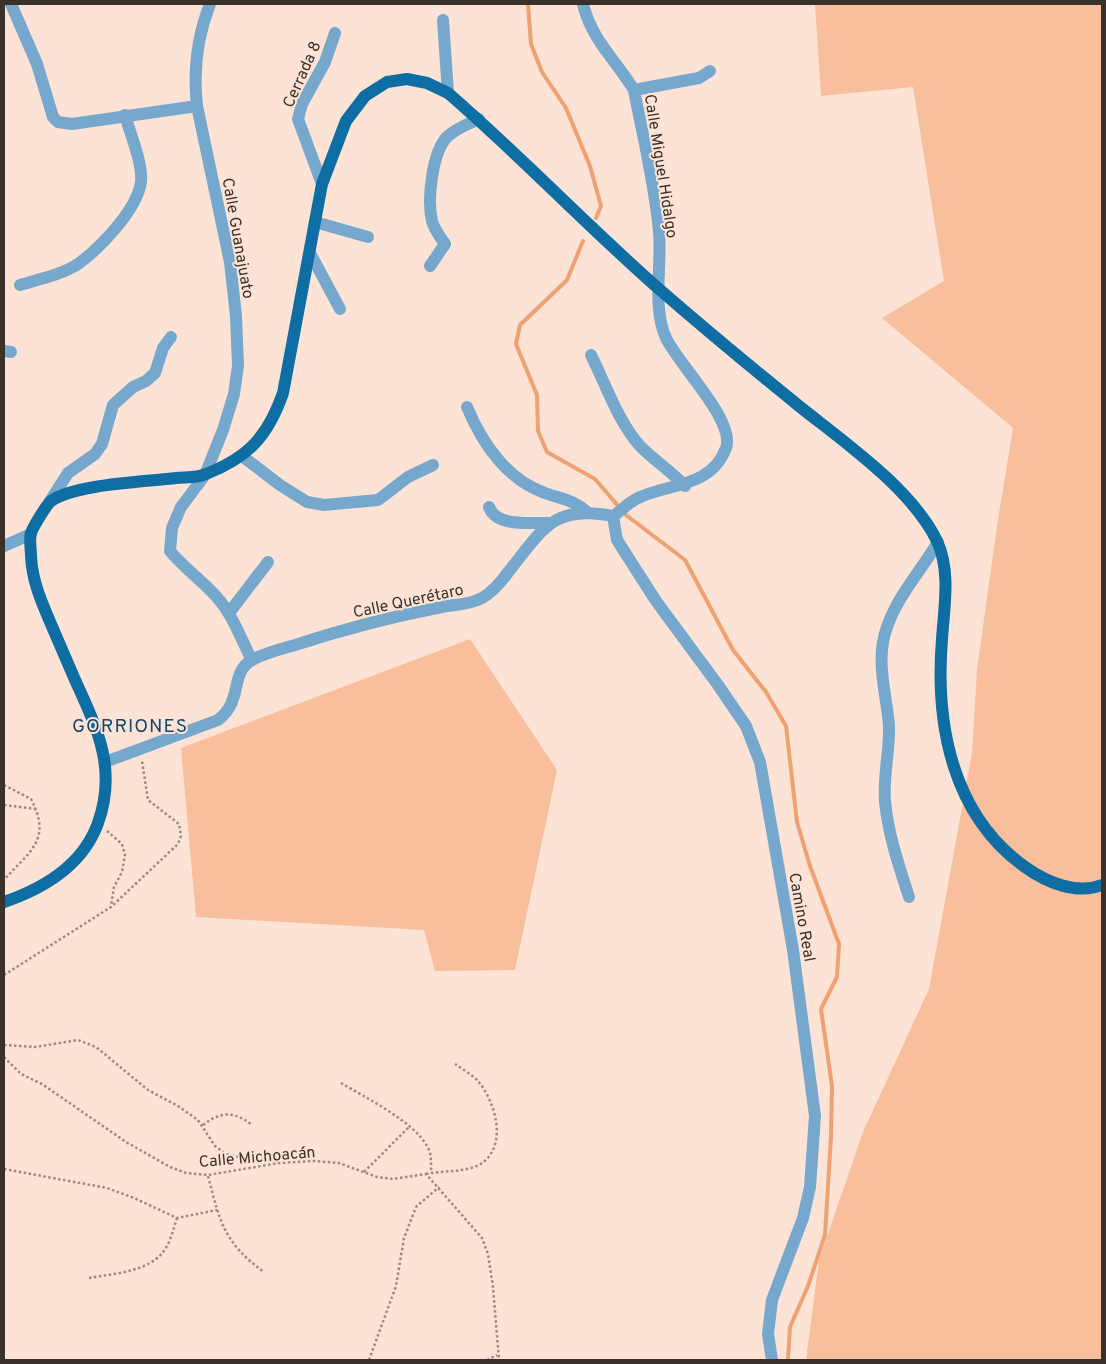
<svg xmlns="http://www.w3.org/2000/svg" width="1106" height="1364" font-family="Overpass,sans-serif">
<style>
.green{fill:#f9be9b}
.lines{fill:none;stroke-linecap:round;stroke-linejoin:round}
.stream{stroke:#eea172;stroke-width:4}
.path{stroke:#9b8a80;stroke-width:2.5;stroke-dasharray:2.5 2.5;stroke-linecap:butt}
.minor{stroke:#76a8ce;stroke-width:12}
.major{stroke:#0e6da3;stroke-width:12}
.labels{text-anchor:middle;stroke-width:4;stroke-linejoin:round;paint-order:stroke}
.street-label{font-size:16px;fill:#3a312b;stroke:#fce3d5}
.quarter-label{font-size:19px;letter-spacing:1px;fill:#104769;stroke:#fce3d5}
</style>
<rect width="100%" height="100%" fill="#fce3d5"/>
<g class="green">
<path d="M815,4H1102V1360H806L819,1260L863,1132L929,989L972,753L977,670L997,526L1013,428L882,318L944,281L913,87L821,96Z"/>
<path d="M470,639L557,770L515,970L435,971L424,930L196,917L181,748Z"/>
</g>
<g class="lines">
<g class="stream">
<path d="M528,4L531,44L542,72L566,108L590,166L601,206L596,218"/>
<path d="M583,241L567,280L520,325L516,344L537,395L538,431L547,452L595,479L626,515L685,560L733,650L766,692L786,726L797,822L810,866L839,944L837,977L821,1009L832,1086L831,1136L825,1235L808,1286L790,1327L788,1360"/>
</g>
<g class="path">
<path d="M4,785L31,799C53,841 28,852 4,880"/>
<path d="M4,805L36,809"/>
<path d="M107,831L122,844L125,855L122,872L114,887L111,906"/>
<path d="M4,975L111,907L178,844L181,836L179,824L148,800L142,761"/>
<path d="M4,1045L35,1047L78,1040L96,1047L148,1090L178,1106L198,1120L215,1146L226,1154L239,1157L268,1158L278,1162"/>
<path d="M4,1057L21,1074L42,1084L126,1142L170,1167L186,1173L208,1175L279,1163L314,1161L339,1163L377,1177L393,1179L426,1174L482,1238L488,1254L493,1287L499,1360"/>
<path d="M341,1083C365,1097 414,1122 427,1146C432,1154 431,1163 431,1173"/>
<path d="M203,1125C220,1112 233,1110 252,1125"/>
<path d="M4,1169L107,1188L134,1198L177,1218L217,1210"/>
<path d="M364,1172L409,1127"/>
<path d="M426,1174C444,1170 462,1173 479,1165C509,1148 496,1101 477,1080C471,1074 462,1069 455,1064"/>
<path d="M208,1176C220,1222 224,1243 264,1272"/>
<path d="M89,1278C116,1273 155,1272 168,1244C172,1236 174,1227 177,1218"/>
<path d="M369,1360L396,1286L404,1238L416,1207L439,1187"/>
<path d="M487,1360L497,1355"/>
</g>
<g class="minor">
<path d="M11,4L37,64L53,117L58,122L72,124L197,106"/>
<path d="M210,4C197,37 193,70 197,106L230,262L236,316L238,366L234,394L223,430L205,475L181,507L172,528L170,551C188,573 215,589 229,614C238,629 244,645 252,660"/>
<path d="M443,20L448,93"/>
<path d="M634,90L699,78L710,71"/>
<path d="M322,184L298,119L302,104L325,62L335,33"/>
<path d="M315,222L368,237"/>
<path d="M310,253L340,309"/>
<path d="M430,266L445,244C440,237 434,229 432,221C427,200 432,151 448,136C457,128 468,124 479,119"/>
<path d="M20,285C40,279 61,275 78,264C100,248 137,210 141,182C143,164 130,133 125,115"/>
<path d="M4,351L11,352"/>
<path d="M591,355C606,385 618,422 641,447C655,461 671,471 685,486"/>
<path d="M467,407C482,443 507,480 545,493C561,499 574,500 587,512"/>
<path d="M242,456L280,485L307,502L324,505L378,500L408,477L433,465"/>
<path d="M50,501L68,473L95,454L102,444L113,405L133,387L146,381L155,373L163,348L171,337"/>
<path d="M489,507C497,528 532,522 549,523"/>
<path d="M613,516L617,540L656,601L718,685L746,726L760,762L793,950L815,1116L810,1187L803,1218L772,1300L768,1334L772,1360"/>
<path d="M4,546L31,534"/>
<path d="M229,613L268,562"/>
<path d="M105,762L218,720C244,700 229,673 252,660C265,653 281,649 295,645C341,630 395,616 442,607C457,604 469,605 482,598C493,592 502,581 509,571C543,529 553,504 613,516C621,511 629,502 638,498C669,483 711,488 726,448C736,421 678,364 666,338C652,308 662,264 659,232C655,185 643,137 634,90C616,60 592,41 583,4"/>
<path d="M909,897C899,866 888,834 885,801C883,775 890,750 889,725C886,692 875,659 887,627C898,595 921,571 938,542"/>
</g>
<path class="major" d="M4,902C45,888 83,865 98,823C117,770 98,730 76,682C68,663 59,643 51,624C41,601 32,580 31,556C31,549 29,539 31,533C33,527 47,504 51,501C75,484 145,482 176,478C186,477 197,478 206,474C249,457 268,436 283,393L322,184L346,121L365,96L387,82L407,79L427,83L448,93C521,156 587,226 659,289C705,329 752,368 799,406C844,442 912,489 937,541C951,571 944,608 942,639C935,724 952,815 1025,867C1046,882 1076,895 1102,885"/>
</g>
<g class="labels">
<g class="street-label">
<text transform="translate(301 74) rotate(-66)" y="6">Cerrada 8</text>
<text transform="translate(662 166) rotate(81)" y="6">Calle Miguel Hidalgo</text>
<text transform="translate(239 238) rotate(80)" y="6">Calle Guanajuato</text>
<text transform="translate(408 600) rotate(-12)" y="6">Calle Querétaro</text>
<text transform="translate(803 917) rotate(80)" y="6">Camino Real</text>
<text transform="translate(257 1156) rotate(-5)" y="6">Calle Michoacán</text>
</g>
<g class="quarter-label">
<text x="130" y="732">GORRIONES</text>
</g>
</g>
<rect width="1106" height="1364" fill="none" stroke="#3a312b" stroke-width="10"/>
</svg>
